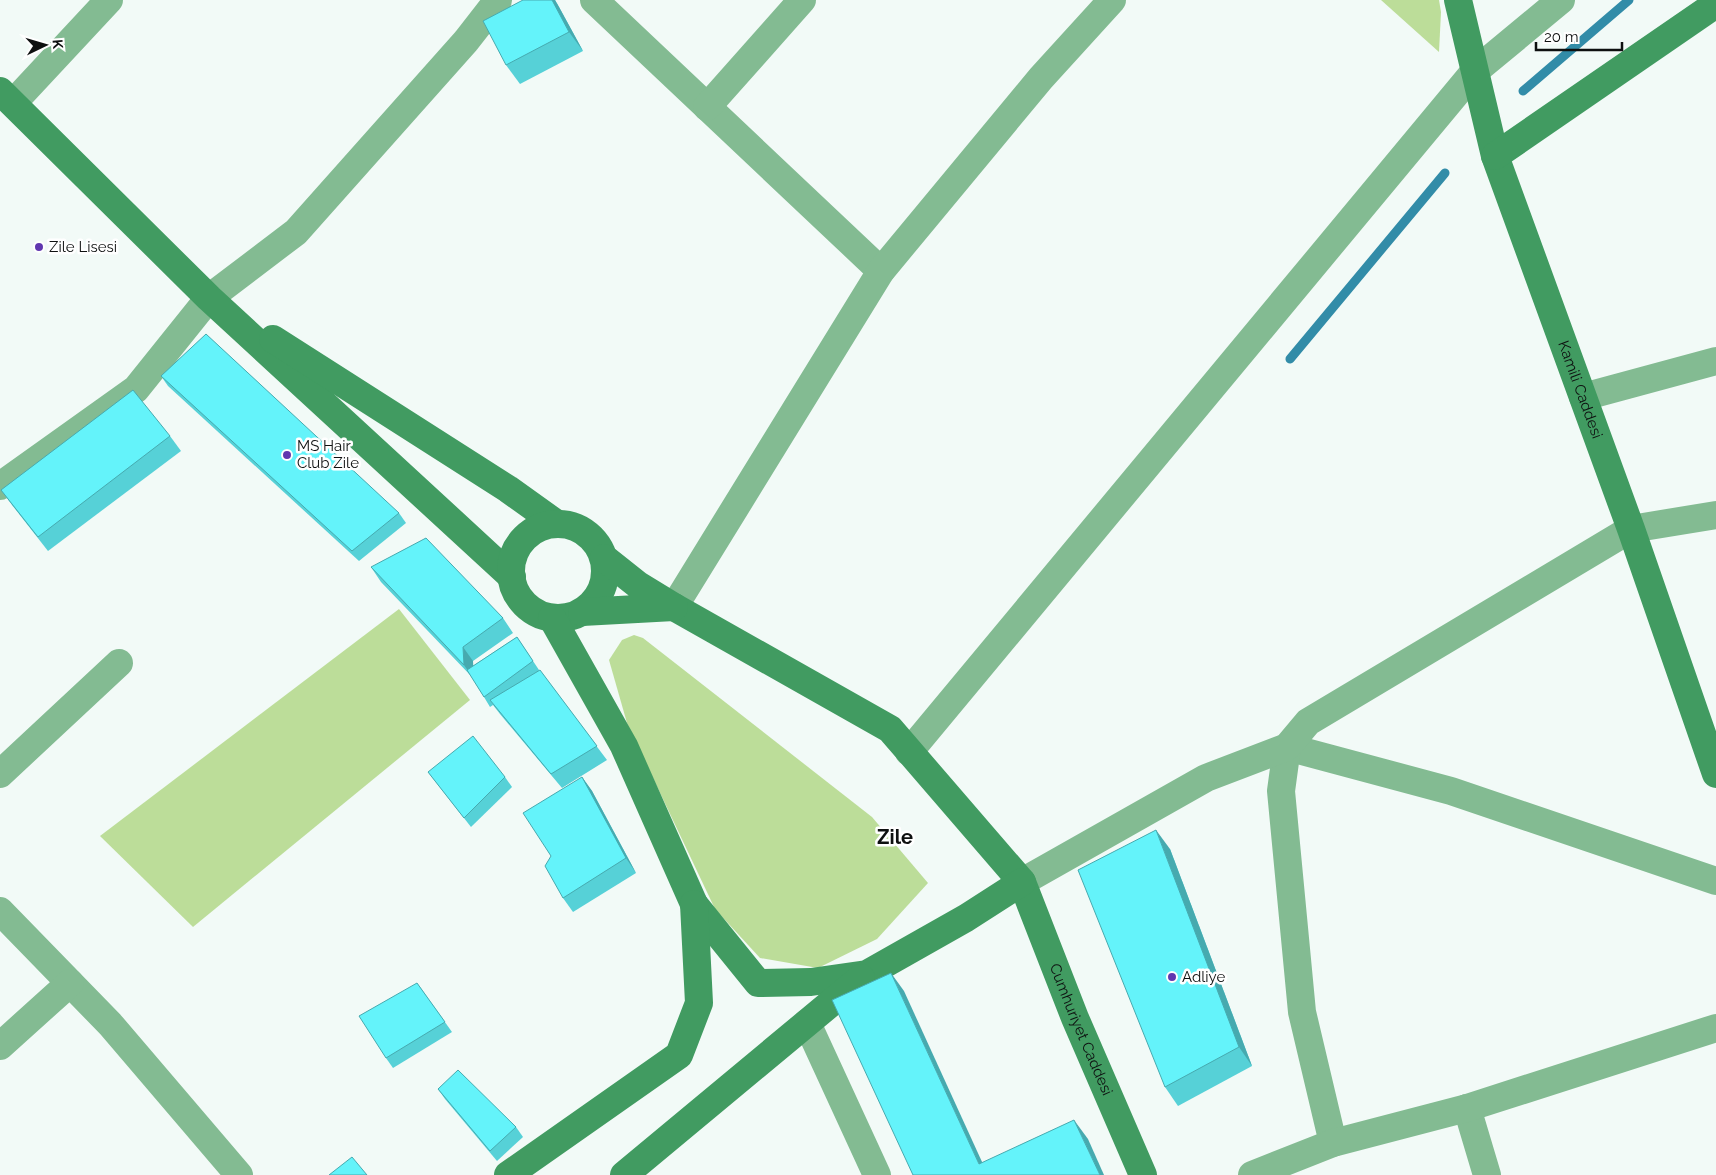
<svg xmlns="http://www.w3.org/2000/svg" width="1716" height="1175" font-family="Raleway,sans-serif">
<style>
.green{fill:#bcdd99}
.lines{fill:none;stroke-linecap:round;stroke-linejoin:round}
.stream{stroke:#328ca8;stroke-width:9}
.street{stroke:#83bb92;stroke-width:28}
.secondary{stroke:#419b61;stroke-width:28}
.wall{fill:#56d1d7}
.shaded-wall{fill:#46aaaf}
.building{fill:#64f3fa;stroke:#46aaaf}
.poi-dot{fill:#6037af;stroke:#fff;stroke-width:2}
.labels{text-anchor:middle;stroke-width:5;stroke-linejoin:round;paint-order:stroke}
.poi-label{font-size:15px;fill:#0e1010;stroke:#fff;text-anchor:start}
.street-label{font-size:15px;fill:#0e1010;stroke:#fff}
.district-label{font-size:20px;font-weight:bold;fill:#0e1010;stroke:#fff}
</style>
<rect width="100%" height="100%" fill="#f2faf7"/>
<g class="green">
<path d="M1381,0H1439L1441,12L1439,52Z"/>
<path d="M399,609L470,700L193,927L100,836Z"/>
<path d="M634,635L643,638L872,817L928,883L877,939L818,968L760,958L715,909L627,723L609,660L622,640Z"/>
</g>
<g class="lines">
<g class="stream">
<path d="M1523,91L1629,0"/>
<path d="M1290,359L1445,173"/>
</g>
<g class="street">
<path d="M594,0L881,271"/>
<path d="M13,103L109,0"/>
<path d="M707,107L802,0"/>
<path d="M1583,397L1716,361"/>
<path d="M0,486L136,389L209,298L296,232L466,41L498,0"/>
<path d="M674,607L881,271L1041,78L1112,0"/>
<path d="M1287,747L1451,791L1716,881"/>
<path d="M1287,747L1281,791L1302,1012L1333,1143"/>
<path d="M909,752L1474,72L1561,0"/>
<path d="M0,774L119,663"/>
<path d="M1022,882L1206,778L1287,747L1308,722L1631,529L1716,515"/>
<path d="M0,911L110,1024L239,1175"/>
<path d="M807,1023L877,1175"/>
<path d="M0,1046L70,983"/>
<path d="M1467,1108L1487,1175"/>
<path d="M1252,1175L1333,1143L1467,1108L1716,1028"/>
</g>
<g class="secondary">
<path id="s1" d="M1458,0L1495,156L1631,529L1716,774"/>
<path d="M0,91L209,298L512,577"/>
<path d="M1495,156L1716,4"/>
<path d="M273,339L508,489L557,524"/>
<circle cx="558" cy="571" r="47"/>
<path id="s2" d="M674,607L890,729L1022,882L1075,1018L1143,1175"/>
<path d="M582,612L674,607L638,585L604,558"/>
<path d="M552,618L624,746L694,904L758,983L811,982L867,974L966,918L1022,882"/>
<path d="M508,1175L679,1055L699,1003L694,904"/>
<path d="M624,1175L861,978"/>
</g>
</g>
<g class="wall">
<path d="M523,0H555L559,7L583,51L520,84L506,65Z"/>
<path d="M161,376L399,513L406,523L359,561L168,386Z"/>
<path d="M170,436L181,451L48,551L12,505L1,490Z"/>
<path d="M371,567L503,618L513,633L473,661V666L517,637L539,670L607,760L562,788L500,714L493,705L490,707L472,677L381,582Z"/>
<path d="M428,772L505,777L512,787L471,827Z"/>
<path d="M582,777L592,791L636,873L573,912L563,898L551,856Z"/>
<path d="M1170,849L1252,1066L1178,1106L1165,1087Z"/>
<path d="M417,983L452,1032L393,1068L386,1058Z"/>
<path d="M438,1089L516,1127L523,1137L497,1161L445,1099Z"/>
</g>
<g class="shaded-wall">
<path d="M552,0H555L559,7L583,51L569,32Z"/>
<path d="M463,647L473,661L474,680L464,665Z"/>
<path d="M582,777L592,791L636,873L626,858Z"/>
<path d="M1156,830L1170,849L1252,1066L1239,1047Z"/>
<path d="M891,973L904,991L988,1175L979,1164Z"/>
<path d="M1074,1120L1088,1139L1104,1175H1100Z"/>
</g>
<g class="building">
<path d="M523,0H552L569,32L506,65L483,21Z"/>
<path d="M206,334L399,513L352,551L161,376Z"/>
<path d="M133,390L170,436L38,537L1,490Z"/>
<path d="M426,538L503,618L463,647L464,665L371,567Z"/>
<path d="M517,637L533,661L484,697L467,670Z"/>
<path d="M540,670L597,746L551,774L490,700Z"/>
<path d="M473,736L505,777L464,818L428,772Z"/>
<path d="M582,777L626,858L563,898L545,866L551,856L523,813Z"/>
<path d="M1156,830L1239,1047L1165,1087L1078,870Z"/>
<path d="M891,973L979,1164L1074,1120L1100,1175H913L832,1000Z"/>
<path d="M417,983L445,1022L386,1058L359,1016Z"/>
<path d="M458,1070L516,1127L490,1151L438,1089Z"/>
<path d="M352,1157L367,1175H329Z"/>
</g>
<g class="poi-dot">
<circle cx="39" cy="247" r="5"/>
<circle cx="287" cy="455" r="5"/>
<circle cx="1172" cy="977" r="5"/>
</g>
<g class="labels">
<g class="poi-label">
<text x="49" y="252">Zile Lisesi</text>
<text x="297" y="451">MS Hair<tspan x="297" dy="17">Club Zile</tspan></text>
<text x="1182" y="982">Adliye</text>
</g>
<g class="street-label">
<text dy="5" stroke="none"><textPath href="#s1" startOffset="409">Kamili Caddesi</textPath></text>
<text dy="5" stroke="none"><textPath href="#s2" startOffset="609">Cumhuriyet Caddesi</textPath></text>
</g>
<g class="district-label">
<text x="895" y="844">Zile</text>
</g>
</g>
<g transform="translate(45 45) rotate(85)" stroke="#ffffff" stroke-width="4" paint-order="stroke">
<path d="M0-4L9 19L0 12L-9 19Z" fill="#0e1010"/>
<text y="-8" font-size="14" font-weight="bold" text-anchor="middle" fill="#0e1010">K</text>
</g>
<path d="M1536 42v8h86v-8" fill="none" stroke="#0e1010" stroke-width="2.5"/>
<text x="1544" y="42" font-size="15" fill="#0e1010" stroke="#ffffff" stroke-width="4" paint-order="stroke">20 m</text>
</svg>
